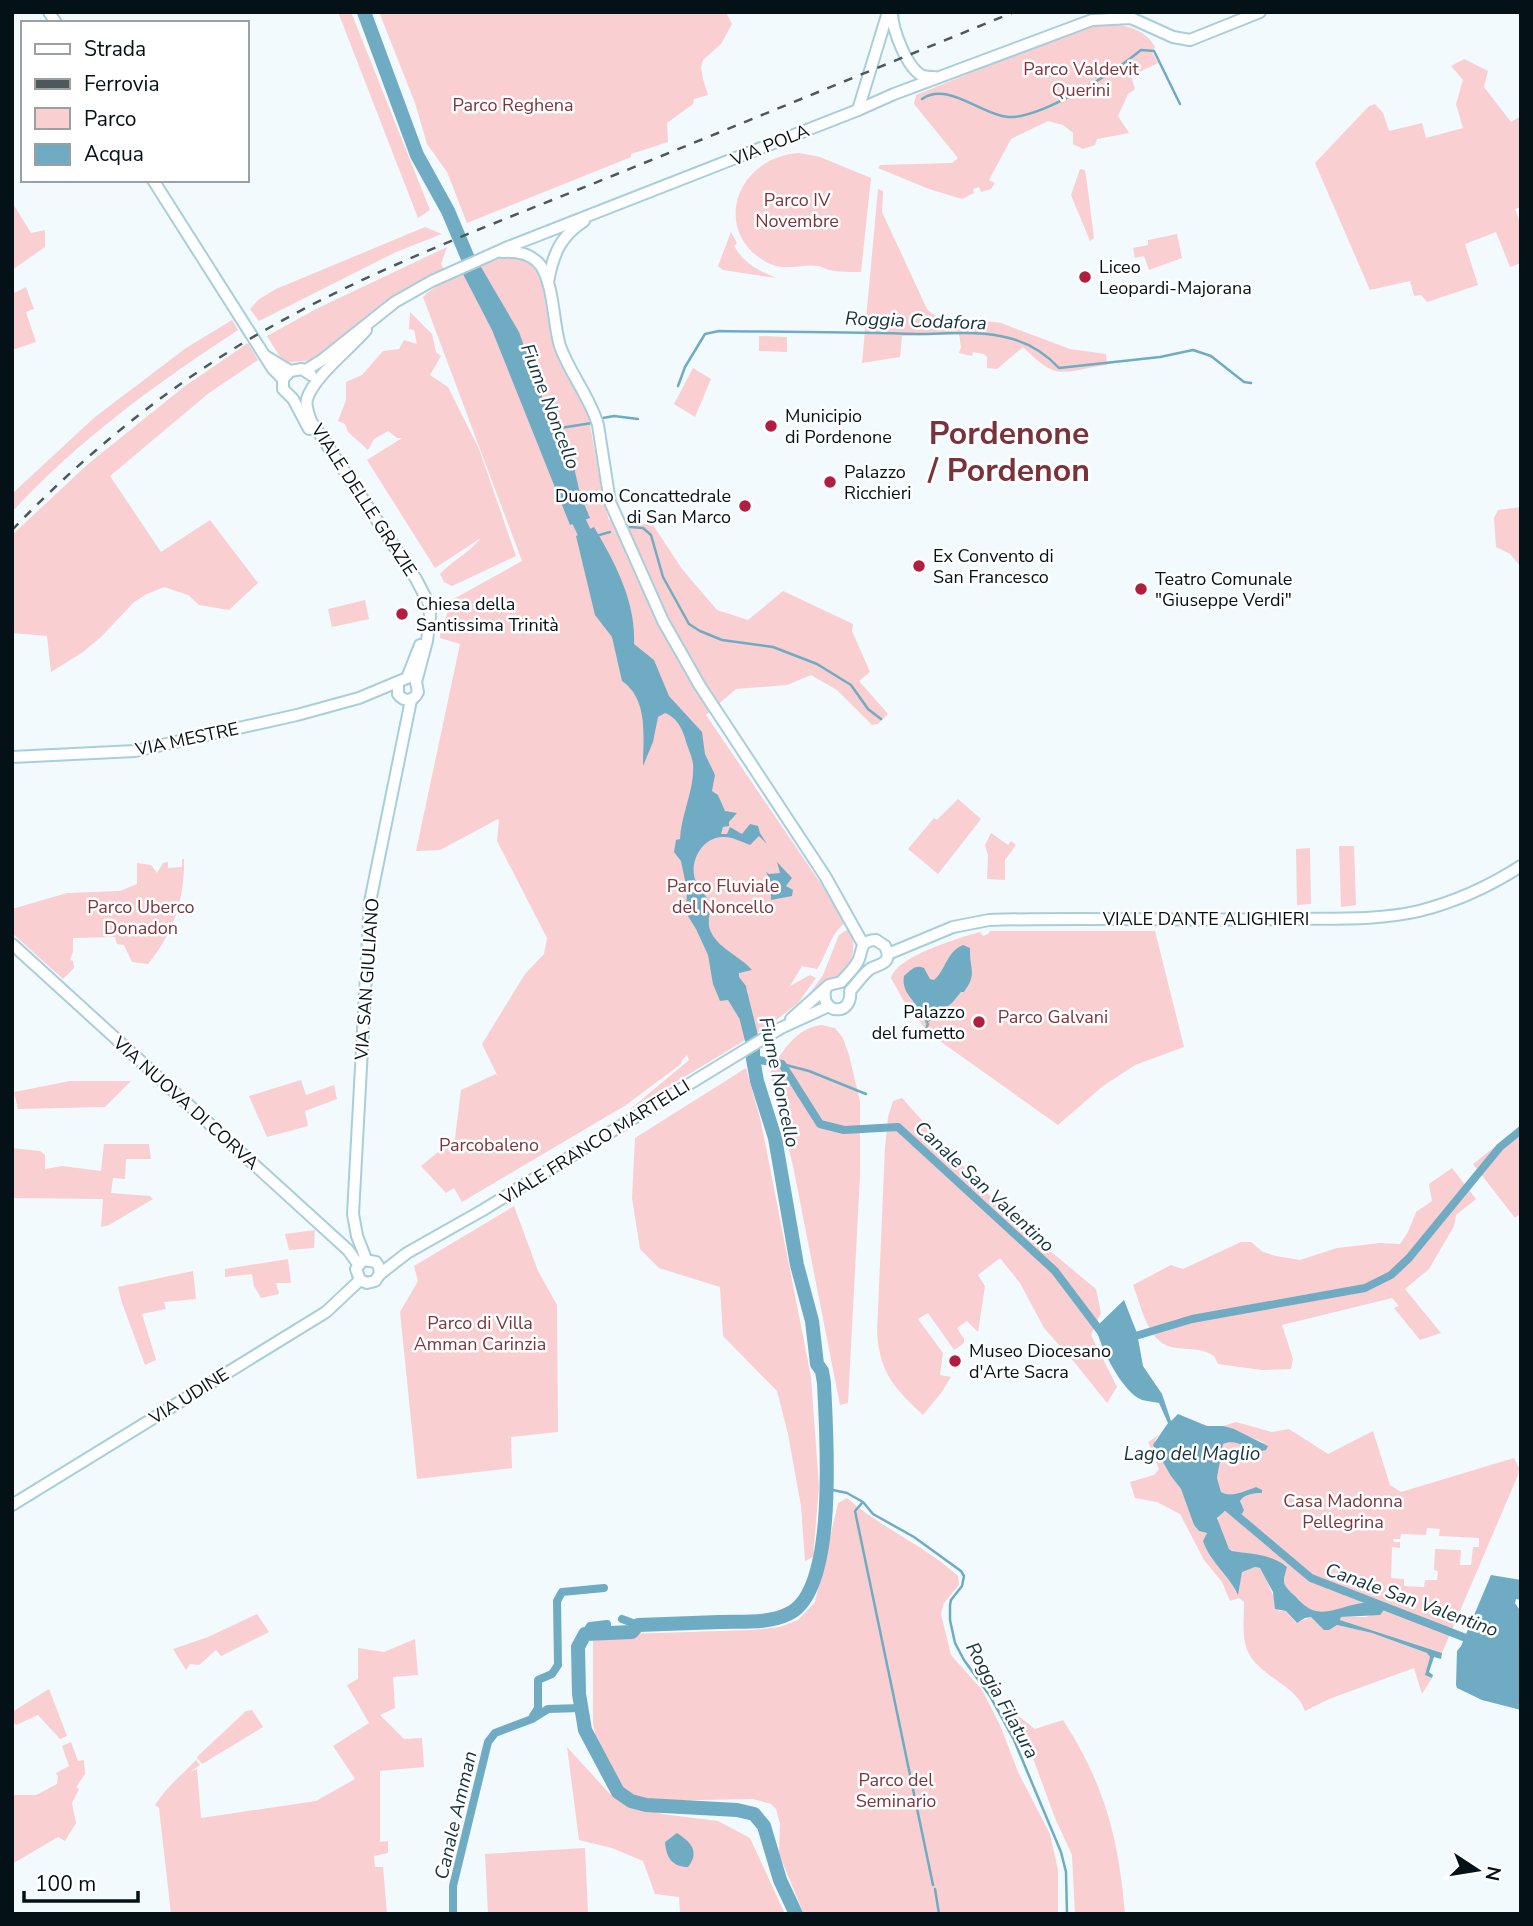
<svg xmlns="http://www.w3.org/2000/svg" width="1533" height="1926" font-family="'Nunito Sans',sans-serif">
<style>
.green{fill:#f9cfd1;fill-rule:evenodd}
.water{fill:#6facc3}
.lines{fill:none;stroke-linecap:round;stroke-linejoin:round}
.stream{stroke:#6facc3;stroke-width:2.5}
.canal{stroke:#6facc3;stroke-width:8}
.river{stroke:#6facc3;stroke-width:14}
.secondary-casing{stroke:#a8cedd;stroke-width:14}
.secondary{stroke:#fff;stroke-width:10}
.rail{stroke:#4c585c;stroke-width:2.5;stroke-dasharray:9 9;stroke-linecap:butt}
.poi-dot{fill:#b11e40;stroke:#fff;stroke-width:2.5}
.labels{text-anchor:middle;stroke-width:5;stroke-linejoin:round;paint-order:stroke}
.park-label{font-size:18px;fill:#7d343d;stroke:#fff}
.street-label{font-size:18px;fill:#041116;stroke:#fff}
.poi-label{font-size:18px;fill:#041116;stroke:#fff;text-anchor:start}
.water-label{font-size:19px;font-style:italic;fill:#14333d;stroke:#fff}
.town-label{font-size:32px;font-weight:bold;fill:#7a333b;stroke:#fff}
</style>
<rect width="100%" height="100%" fill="#f2fafd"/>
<g class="green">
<path d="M338,12H351L430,210L418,218Z"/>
<path d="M379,12H726L732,24L721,44L703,60L701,67L703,79L708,95L694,99L693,104L667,123L668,142L631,154V157L467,223L447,172L427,144L415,103Z"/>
<path d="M1092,24C1114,23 1144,25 1155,47L1152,52L1158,63L1131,76L1135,89L1128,94L1118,116L1129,133L1097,139L1095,145L1083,149L1073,144V133L1063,125L1048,121L1011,139L989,180L995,183L991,189L981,192L979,187L973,189L974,193L962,199L929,189L878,168L880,165L952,163L958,158L914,104L916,95Z"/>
<path d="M1464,59L1488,71L1484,87L1511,122L1521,116V207L1515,209L1521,225V263L1510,267L1496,232L1465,244L1478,285L1427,302L1421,295L1414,296L1410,281L1370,290L1315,163L1369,106L1375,104L1383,113L1389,131L1422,123L1426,138L1463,128L1456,104L1463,80L1451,66Z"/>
<path d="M799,153L820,157L871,178L861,272C851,272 839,272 829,270C825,269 822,267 819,266C801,263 786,273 766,262C711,231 736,157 799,153Z"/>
<path d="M1080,169L1085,170L1086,175L1094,238L1090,241L1071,195Z"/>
<path d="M878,189L883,191L882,212L927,309C945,329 976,318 1001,323L1070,349L1106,354L1107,365C1061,371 1059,383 1023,347L997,369L987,368V357L984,354L973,352L972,356L959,353L961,347L959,334L902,336L900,357L862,363Z"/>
<path d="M12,202L31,233L45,230V247L12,270Z"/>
<path d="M425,227L442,234L396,252L259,321L250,309L258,300L276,289Z"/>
<path d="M731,232L737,243L734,246C746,265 756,269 776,278L723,270L718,266Z"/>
<path d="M1177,234L1182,258L1149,270L1144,256L1135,258L1133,248L1148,245V240Z"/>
<path d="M447,247L441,264L444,270L417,282L388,300L314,360L284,363L267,336L318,308Z"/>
<path d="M509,256C522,257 529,260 538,269L587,408L604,503L609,520L653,525L682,569L717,610L748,620L783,591L853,624L852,631L870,672L859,681L888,714L878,724L872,725L837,690L811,675L787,685L736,689L706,715L832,900L844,924C830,934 827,955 817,969L802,966L790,986L810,975L816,978L798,1003L770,1025L628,1111L689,1060L687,1055L682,1060L681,1064L626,1105L462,1202L454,1188L446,1193L421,1166L455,1138L461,1090L496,1074L498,1077L482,1044L525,974L544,954L547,938L497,841L499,821L498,819L440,850L416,851L460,644L440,638C440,625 450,615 448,602L522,561L423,297C445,277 481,264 509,256Z"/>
<path d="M26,287L34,309L26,312L36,342L12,350V294Z"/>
<path d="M410,312L432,334L436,352L441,356L430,375L448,387L479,449L516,556L452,586L444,582L440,574C453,560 468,554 481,538L435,568L367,460L402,438H397L388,431L374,439L368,450L348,432L345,424L338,421L346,400V382L362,375L383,351L399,349L404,340L417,344L414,330L409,329Z"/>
<path d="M232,320L238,330C157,383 78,440 12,512L14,492L95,417L186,348Z"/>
<path d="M759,336L787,337V352L759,351Z"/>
<path d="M248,343L258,360L209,393L110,476L161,552L210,520L258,583L229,610L199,605L188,595L164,587L147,594L134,602L102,636L83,652L51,672L47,636L12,633V535L88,464L185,386Z"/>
<path d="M693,368L711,379L695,417L674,404Z"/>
<path d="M1521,507V567L1510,554L1496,547L1494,518L1498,510Z"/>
<path d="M365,600L369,619L332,627L328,609Z"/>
<path d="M958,799L981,819L938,874L908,849L934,818L937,820Z"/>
<path d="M991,833L1008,845L1011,841L1016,845L1005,860V880L987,879L988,855L985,845Z"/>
<path d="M1339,846H1354L1356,905L1341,907Z"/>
<path d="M1310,848L1311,904L1297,905L1296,849Z"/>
<path d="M182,859H184C185,898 173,934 148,964L132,962L124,945L117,944L115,937L73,938V952L70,960L73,961L74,968L63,979L12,933V909L67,893L120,891L137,884V863L151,865L157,873L163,863L168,862V868L182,867Z"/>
<path d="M850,928C856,944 855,963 840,974C836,977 830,978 825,981C818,986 813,995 805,1000L823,975L839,935Z"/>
<path d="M990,931H1155L1184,1047L1135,1065L1103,1086L1058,1125L930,1034L907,1007L891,978C897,956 959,938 980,932L983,936L988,934Z"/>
<path d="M821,1025L835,1028L843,1038L849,1055L860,1102V1176L848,1403L840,1405L793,1166L770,1073C782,1052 794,1029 821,1025Z"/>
<path d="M746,1068L761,1122L811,1377L819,1487L813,1557L805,1561L801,1506L788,1434L777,1391L723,1336L720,1287L659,1268L640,1249L632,1198L635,1138Z"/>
<path d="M301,1080L306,1095L334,1085L337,1099L305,1111L308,1126L267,1137L249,1096Z"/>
<path d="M70,1081H131L105,1107L18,1109L14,1092Z"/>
<path d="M902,1098L1008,1216L1096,1289L1101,1313L1091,1335L1117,1387L1107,1403L1075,1363L1044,1328L1020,1283L1000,1258L978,1275L985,1286L978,1332L967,1321L957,1328L964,1339V1343L954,1350L928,1313L918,1319L943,1353L940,1375L951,1377L941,1393L923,1415C894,1388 880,1373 877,1333L885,1147L888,1117L893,1101Z"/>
<path d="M1521,1126V1213L1515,1218L1473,1164Z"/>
<path d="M104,1144H149L151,1159H126L125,1179L113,1178L111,1193L150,1196L153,1199L109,1225L101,1227L103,1199L12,1198V1148L40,1151L45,1155V1169L62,1166L101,1171Z"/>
<path d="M1452,1168L1476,1199L1456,1215L1454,1226L1429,1269L1405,1289L1441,1333L1420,1340L1394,1308L1399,1306L1392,1298L1282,1325L1293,1359L1291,1369L1262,1370L1218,1364L1214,1356C1203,1348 1191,1350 1177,1348C1148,1346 1142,1308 1133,1285L1171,1265L1183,1269L1241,1242H1251L1263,1252L1276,1256L1300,1260L1337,1248L1380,1243L1400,1244L1408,1232L1416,1212L1432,1201L1429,1184Z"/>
<path d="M514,1206L538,1271L557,1305L558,1432L511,1437L512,1468L417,1479L400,1312L418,1281L414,1266Z"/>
<path d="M315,1230L314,1248L289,1250L285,1234Z"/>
<path d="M288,1259L291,1283H276L279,1294L261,1298L254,1286L252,1274L225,1277V1269Z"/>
<path d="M193,1271L196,1299L164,1302L166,1309L142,1314L156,1360L145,1365L122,1303L118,1287Z"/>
<path d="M1236,1422L1272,1432L1289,1429L1328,1454L1373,1431L1390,1485L1401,1492L1514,1458L1519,1468L1518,1475L1442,1653L1340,1620L1341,1617H1366L1384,1610L1379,1605C1358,1599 1327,1617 1312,1611C1306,1608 1300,1600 1295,1596C1282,1584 1282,1583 1287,1567L1283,1564C1269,1559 1238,1554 1229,1549L1217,1523L1220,1513L1229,1510L1242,1514L1244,1510L1240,1501C1244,1494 1254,1493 1261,1493L1256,1487C1245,1491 1231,1498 1221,1492L1217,1478L1223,1444C1235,1439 1252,1443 1265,1443L1223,1426ZM1427,1528L1440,1529L1439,1536L1479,1538V1547H1473L1471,1565H1460L1461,1550L1435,1549L1434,1570L1438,1571L1437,1580H1425L1424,1587L1404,1586V1579L1391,1578L1392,1547L1400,1548V1542H1394L1393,1539H1400L1401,1534L1426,1535Z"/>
<path d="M1159,1435L1155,1440L1162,1460L1181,1489L1194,1525L1199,1531L1207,1533C1207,1537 1206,1541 1206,1544C1205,1555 1231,1577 1236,1592L1242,1571L1255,1567L1260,1568C1268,1582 1274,1596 1279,1611H1286L1296,1623L1311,1617L1325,1630L1337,1625L1372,1633L1427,1653L1430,1657L1426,1675L1432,1678L1422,1694L1414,1668L1329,1699L1305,1711C1296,1683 1255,1676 1246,1647C1242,1634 1244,1616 1244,1602L1239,1598L1230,1601L1222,1582L1204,1560L1180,1514L1157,1502L1135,1498L1130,1482L1154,1475L1159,1469L1148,1442Z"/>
<path d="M847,1498C881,1528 924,1545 958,1576L959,1585L944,1603L941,1614L951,1655L982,1690L1000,1725L1018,1772L1050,1834L1058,1870V1914H804L779,1854L780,1824L776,1809L771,1804L753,1799L650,1801L636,1799L624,1791L612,1773L597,1742L593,1724V1638L597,1635L751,1630L780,1627L798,1620L815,1602L838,1503Z"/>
<path d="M257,1614L269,1632L221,1656L216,1650L199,1665L190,1664L186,1670L173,1649L208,1637Z"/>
<path d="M415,1639L418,1675L393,1677L395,1708L380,1715L404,1739L422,1738L424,1767L380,1771V1842L388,1841V1853L374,1856L375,1867H383L387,1914H171L159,1808L155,1805C167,1786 184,1773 196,1760L200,1765L190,1772L197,1769L201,1818L316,1801L355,1779L333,1746L369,1723L347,1685L358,1679V1648L384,1652Z"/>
<path d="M49,1689L67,1736L60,1739L38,1715L16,1725L12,1720V1712Z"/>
<path d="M252,1710L263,1727L202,1764L197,1758L199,1755L246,1711Z"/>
<path d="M1017,1715L1035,1729L1063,1720C1104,1783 1119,1839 1125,1914H1075L1072,1855L1055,1818Z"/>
<path d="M71,1742L78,1761L84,1760L85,1774L76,1787L79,1789L72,1803L76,1823L65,1841L58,1837L12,1864V1795H36L57,1784L58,1776L56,1773L69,1766L62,1746Z"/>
<path d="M567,1747L610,1794L662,1814L718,1821L750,1838L785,1914H680L679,1897L655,1894L643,1861L612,1848L579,1840Z"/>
<path d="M585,1848L588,1913L488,1914L485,1854Z"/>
</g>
<g class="water">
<path d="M481,267L519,332L544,402L574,467L580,494L590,518L570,525L492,330L463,274Z"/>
<path d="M594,527C615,563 636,601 634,644L654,660L669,696L702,732L705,754L715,775L712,791L718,795L725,811L737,813L729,822V826L723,827L721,834H727L730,827L742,834L750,824L758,826L760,833L767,844L759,836L750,845C742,842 733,837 724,837C703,836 689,861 695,879C697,888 706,894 709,902C712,913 705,923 712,934C721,950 740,956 752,970L739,973V977L746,986L750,1010L739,1018L728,1000L720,1001L713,984L708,955L696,929L686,913L687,890L681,861L674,852L676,840L680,839C681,814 695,789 693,764C692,755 687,747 685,738C682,728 676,717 665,713L658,717L653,742L643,766C643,737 649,700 622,681L612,637L595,615L576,536Z"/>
<path d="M777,862L792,878L786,886L793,890L792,896L771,900V882L766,872L769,874L780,873Z"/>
<path d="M963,945L970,948C969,969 978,973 964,992H961L952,1003L926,1024C923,1005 900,996 904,976C911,970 915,964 924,968L930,979L934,980C946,970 946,952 963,945Z"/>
<path d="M1124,1300L1137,1333L1143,1366L1162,1394L1171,1421L1178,1414L1207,1426H1223L1234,1429L1268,1446L1266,1450C1249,1455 1240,1437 1223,1444L1217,1478L1221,1492C1231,1498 1245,1491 1256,1487L1262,1490V1493C1254,1493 1244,1494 1240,1501L1244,1510L1242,1514L1226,1510L1217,1518L1229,1549L1232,1551C1250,1554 1272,1554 1287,1567C1283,1582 1281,1583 1294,1595C1300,1601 1308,1610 1316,1611C1337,1616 1366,1591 1384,1610L1380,1615L1341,1617L1340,1620L1442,1653L1441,1659L1434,1657L1429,1672L1433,1675L1432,1678L1425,1675L1430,1657L1427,1653L1372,1633L1337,1625L1329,1630H1324L1311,1617L1305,1618L1297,1623L1286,1611L1275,1609L1273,1592L1260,1568L1255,1567L1242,1572L1238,1595C1229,1575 1210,1562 1203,1541L1207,1533L1199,1531L1194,1525L1181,1489L1171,1476L1153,1445L1168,1423L1159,1403C1153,1402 1147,1401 1142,1400C1122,1392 1100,1347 1096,1327Z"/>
<path d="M1491,1575L1521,1580V1600L1516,1599L1515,1603L1521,1612V1710L1482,1700L1457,1688L1456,1685L1457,1651L1461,1646Z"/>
<path d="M677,1833C691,1842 700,1852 688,1867C672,1867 666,1857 665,1842Z"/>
</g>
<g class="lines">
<g class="stream">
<path d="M922,99C948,81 981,115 1008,117C1041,119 1116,71 1141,50L1154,51L1180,104"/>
<path d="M678,386L685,367L705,334L719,331C785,332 851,332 918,334C949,334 979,330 1009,338C1029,343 1045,353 1059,368L1160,357L1193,350L1211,356L1244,382L1251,383"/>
<path d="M603,418L614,416L638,419"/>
<path d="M554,429L592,423"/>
<path d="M630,527L643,528L651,535L663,577L689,624L700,631L722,640L773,647L817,664L851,685L868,709L881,719"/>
<path d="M596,536L610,532"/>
<path d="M926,1029L928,1024"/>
<path d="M782,1064L809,1071L866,1094"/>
<path d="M828,1489L847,1493L863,1502L873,1514L914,1537L961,1571L964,1576L962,1586L951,1600L950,1605V1620L955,1643L964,1660L990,1696L1014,1740L1061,1852L1066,1872L1067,1914"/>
<path d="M862,1503L855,1511L933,1885"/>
<path d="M935,1889L939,1914"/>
</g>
<g class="canal">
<path d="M753,1059L782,1064L820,1124L844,1130L898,1127L1055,1271L1101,1332"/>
<path d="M1129,1338L1192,1319L1365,1288L1391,1275L1409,1258L1500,1147L1521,1130"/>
<path d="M1222,1503L1311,1578L1471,1640"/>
<path d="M622,1619L638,1625"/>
<path d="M585,1634L590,1626L607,1624"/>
<path d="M533,1716L538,1708V1680L552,1674L558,1665L557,1601L562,1592L604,1588"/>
<path d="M453,1914V1886L488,1742L495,1733L532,1719L548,1709L581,1708"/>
</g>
<g class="river">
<path d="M364,12L417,155L448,211L475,275"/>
<path d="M572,507L587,538L589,549"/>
<path d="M741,996L753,1044V1059L757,1081L775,1138L797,1265L812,1321L817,1364L822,1371L824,1383C826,1431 839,1592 788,1614C768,1624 741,1621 719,1622C692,1623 665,1624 638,1625L632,1632L585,1634L578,1647L579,1694L585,1730L618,1792L631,1801L646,1805L737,1810L754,1814L764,1826L780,1880L796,1914"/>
</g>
<g class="secondary-casing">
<g id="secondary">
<path d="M49,12L56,23"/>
<path d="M892,12C892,29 907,69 923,76C926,77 930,77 934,77"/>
<path d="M858,110L888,12"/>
<path d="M153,180L273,369L283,379"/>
<path d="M502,252C517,251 531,253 541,266C554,286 553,323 560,346C570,374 590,397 598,425L610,502L663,621L700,686L825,876L863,944"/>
<path d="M548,282C553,255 560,236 584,221"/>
<path d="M366,330C350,349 314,376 307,399C305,406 309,415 311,421L416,579L429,604L430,617L427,641L416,682"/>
<path d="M267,357L290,371L302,369L311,375"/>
<path d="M306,370L322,360L395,302L432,281L508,247L858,110L894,94L1092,20L1131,18L1173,37L1190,40L1260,12"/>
<path d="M290,371L283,379V389L293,399L309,429"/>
<path d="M407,678L420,645"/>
<path d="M398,683V694C404,702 413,702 418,692L416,682"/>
<path d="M12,757L135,751L297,715L359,698L407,678"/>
<path d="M12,944L348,1250L358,1264"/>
<path d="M888,954L953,927L989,920C1088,917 1188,921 1287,919C1331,918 1376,921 1419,911C1455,902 1490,886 1521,866"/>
<path d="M791,1019L829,985L841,982C846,976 856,967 859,959C863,948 860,941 876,940L885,946C893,964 881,963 870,969C863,974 856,985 850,991C853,1016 821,1015 825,991"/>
<path d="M366,1259L357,1236L353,1214L370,902L411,700"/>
<path d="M360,1280L367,1283L375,1281L380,1274L407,1253L483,1210L781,1028L829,1006"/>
<path d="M360,1280L356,1269L363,1260L376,1262L379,1267L380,1274"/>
<path d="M12,1505L326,1312L360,1280"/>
</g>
</g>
<use href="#secondary" class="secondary"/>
<path class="rail" d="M12,530C87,452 173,382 267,329C378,266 499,222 617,174C750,120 882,66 1014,12"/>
</g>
<g class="poi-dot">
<circle cx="1085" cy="277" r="7"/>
<circle cx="771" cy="426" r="7"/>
<circle cx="830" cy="482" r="7"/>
<circle cx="745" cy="506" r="7"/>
<circle cx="919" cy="566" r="7"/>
<circle cx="1141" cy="589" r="7"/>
<circle cx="402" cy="614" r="7"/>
<circle cx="979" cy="1022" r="7"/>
<circle cx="955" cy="1361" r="7"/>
</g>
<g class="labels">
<g class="park-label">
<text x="1081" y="75">Parco Valdevit<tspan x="1081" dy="21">Querini</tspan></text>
<text x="513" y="111">Parco Reghena</text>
<text x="797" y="206">Parco IV<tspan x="797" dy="21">Novembre</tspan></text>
<text x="723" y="892">Parco Fluviale<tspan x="723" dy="21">del Noncello</tspan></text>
<text x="141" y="913">Parco Uberco<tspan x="141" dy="21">Donadon</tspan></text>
<text x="1053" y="1023">Parco Galvani</text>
<text x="489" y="1151">Parcobaleno</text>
<text x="480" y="1329">Parco di Villa<tspan x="480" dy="21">Amman Carinzia</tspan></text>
<text x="1343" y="1507">Casa Madonna<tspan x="1343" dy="21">Pellegrina</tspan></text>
<text x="896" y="1786">Parco del<tspan x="896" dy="21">Seminario</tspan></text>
</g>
<g class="street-label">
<text transform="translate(770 145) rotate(-22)" y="6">VIA POLA</text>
<text transform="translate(364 500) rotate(57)" y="6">VIALE DELLE GRAZIE</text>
<text transform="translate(187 739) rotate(-12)" y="6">VIA MESTRE</text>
<text x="1206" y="925">VIALE DANTE ALIGHIERI</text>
<text transform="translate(367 979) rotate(-86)" y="6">VIA SAN GIULIANO</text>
<text transform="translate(186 1103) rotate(42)" y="6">VIA NUOVA DI CORVA</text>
<text transform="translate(595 1142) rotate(-32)" y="6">VIALE FRANCO MARTELLI</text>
<text transform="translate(189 1396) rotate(-32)" y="6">VIA UDINE</text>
</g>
<g class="poi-label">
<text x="1099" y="273">Liceo<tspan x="1099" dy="21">Leopardi-Majorana</tspan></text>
<text x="785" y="422">Municipio<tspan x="785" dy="21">di Pordenone</tspan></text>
<text x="844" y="478">Palazzo<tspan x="844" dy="21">Ricchieri</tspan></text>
<text x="731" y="502" text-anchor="end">Duomo Concattedrale<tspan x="731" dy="21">di San Marco</tspan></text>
<text x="933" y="562">Ex Convento di<tspan x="933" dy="21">San Francesco</tspan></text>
<text x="1155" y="585">Teatro Comunale<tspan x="1155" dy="21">"Giuseppe Verdi"</tspan></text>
<text x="416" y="610">Chiesa della<tspan x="416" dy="21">Santissima Trinità</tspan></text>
<text x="965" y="1018" text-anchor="end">Palazzo<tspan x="965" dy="21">del fumetto</tspan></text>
<text x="969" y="1357">Museo Diocesano<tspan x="969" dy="21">d'Arte Sacra</tspan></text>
</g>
<g class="water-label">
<text transform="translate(916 320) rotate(2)" y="7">Roggia Codafora</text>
<text transform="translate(551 406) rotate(69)" y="7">Fiume Noncello</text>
<text transform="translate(780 1082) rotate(78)" y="7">Fiume Noncello</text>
<text transform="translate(985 1186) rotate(43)" y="7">Canale San Valentino</text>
<text x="1192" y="1460">Lago del Maglio</text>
<text transform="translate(1412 1599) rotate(20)" y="7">Canale San Valentino</text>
<text transform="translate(1003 1700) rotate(61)" y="7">Roggia Filatura</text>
<text transform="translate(455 1815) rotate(-77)" y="7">Canale Amman</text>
</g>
<g class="town-label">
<text x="1009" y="444">Pordenone<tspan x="1009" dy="37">/ Pordenon</tspan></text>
</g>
</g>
<rect width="1533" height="1926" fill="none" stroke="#041116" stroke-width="28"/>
<rect x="21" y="21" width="228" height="161" fill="#ffffff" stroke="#9ba0a2" stroke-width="2"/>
<rect x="35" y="44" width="35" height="10" fill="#ffffff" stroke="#9ba0a2" stroke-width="2"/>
<text x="84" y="56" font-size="21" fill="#041116">Strada</text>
<rect x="35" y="79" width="35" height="10" fill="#4c585c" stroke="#9ba0a2" stroke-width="2"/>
<text x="84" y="91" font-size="21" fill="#041116">Ferrovia</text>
<rect x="35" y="108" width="35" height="21" fill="#f9cfd1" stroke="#9ba0a2" stroke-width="2"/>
<text x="84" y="126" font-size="21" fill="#041116">Parco</text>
<rect x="35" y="144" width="35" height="21" fill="#6facc3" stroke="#9ba0a2" stroke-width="2"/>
<text x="84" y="161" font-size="21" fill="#041116">Acqua</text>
<g transform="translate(1477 1870) rotate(102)" stroke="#ffffff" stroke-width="5" paint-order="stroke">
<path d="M0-5L12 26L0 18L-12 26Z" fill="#041116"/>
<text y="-10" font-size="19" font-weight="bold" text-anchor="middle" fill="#041116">N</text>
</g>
<path d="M24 1891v10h114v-10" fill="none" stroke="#041116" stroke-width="3.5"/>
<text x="35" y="1891" font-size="21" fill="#041116" stroke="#ffffff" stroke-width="5" paint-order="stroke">100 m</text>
</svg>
